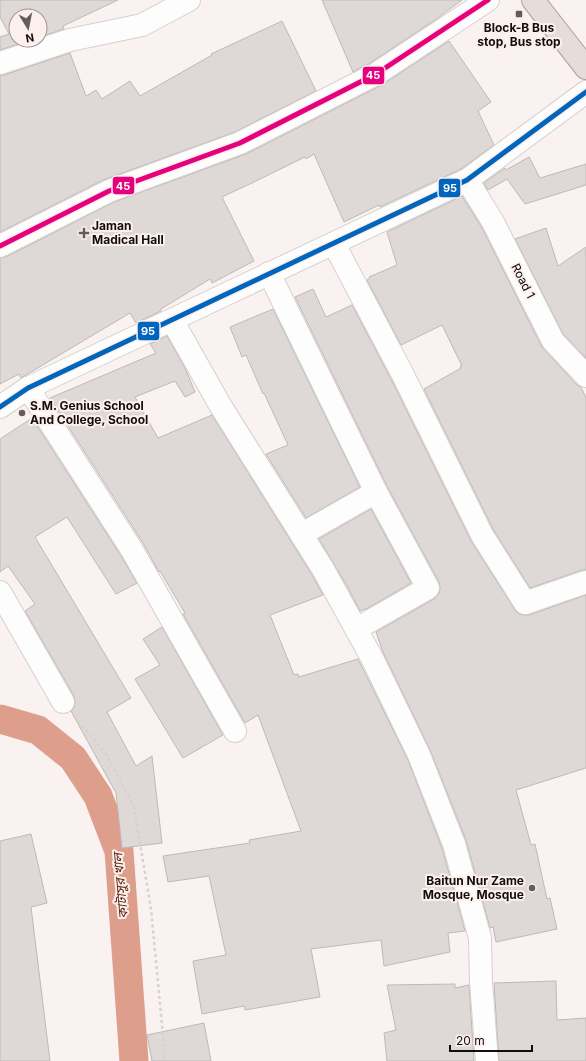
<svg xmlns="http://www.w3.org/2000/svg" width="586" height="1061" font-family="Inter,'Noto Sans Bengali',sans-serif">
<style>
.lines{fill:none;stroke-linecap:round;stroke-linejoin:round}
.canal{stroke:#dd9f8b;stroke-width:29}
.building{fill:#ded8d6;stroke:#beb9b7}
.minor-casing{stroke:#d6d0cf;stroke-width:24}
.trunk-casing{stroke:#afa09b;stroke-width:24}
.path{stroke:#d4d3d1;stroke-width:2.5;stroke-dasharray:3 3;stroke-linecap:butt}
.minor{stroke:#fefdfd;stroke-width:22}
.trunk{stroke:#e6dcd9;stroke-width:22}
.bus-1-casing{stroke:#fdf0ec;stroke-width:8}
.bus-2-casing{stroke:#fdf0ec;stroke-width:8}
.bus-1{stroke:#e5007d;stroke-width:5}
.bus-2{stroke:#0065bd;stroke-width:5}
.poi-dot{fill:#635e5c;stroke:#fdf0ec;stroke-width:1.5}
.labels{text-anchor:middle;stroke-width:4;stroke-linejoin:round;paint-order:stroke}
.poi-label{font-size:12px;font-weight:bold;fill:#120e0d;stroke:#fdf0ec;text-anchor:start}
.street-label{font-size:12px;fill:#120e0d;stroke:#fdf0ec}
.water-label{font-size:13px;font-style:italic;fill:#541d0a;stroke:#fdf0ec}
.line-badge{stroke:#fdf0ec;stroke-width:1.5}
.badge-label{font-size:11px;text-anchor:middle;font-weight:bold;fill:#fff}
</style>
<rect width="100%" height="100%" fill="#f9f2f0"/>
<g class="lines">
<path class="canal" d="M0,719L38,730L73,758L98,796L119,851L134,1061"/>
</g>
<g class="building">
<path d="M0,0H118L63,26L64,29L40,37V16H16V40H30L0,50V37L9,34L0,17Z"/>
<path d="M322,0H462L435,20L370,63L353,72Z"/>
<path d="M282,21L316,91L235,132L103,180L0,232V75H4L70,53L86,96L96,90L102,99L130,81L140,96L212,55L211,54Z"/>
<path d="M449,41L491,102L478,111L494,145L461,169L380,207L379,205L344,222L314,154L306,159L305,157L254,182L222,197L254,261L212,283L210,279L161,309V311L136,323L130,313L26,375L21,378L19,374L0,384V258L6,257L114,202L246,154L382,85Z"/>
<path d="M529,157L540,178L586,164V185L525,204L507,179L488,190L484,183L505,168L506,170Z"/>
<path d="M462,196L482,228L542,347L577,385L581,387L586,398V570H582L530,588L493,529L424,389L461,368L460,366H462L442,325L401,345L367,280L370,278L369,277L397,265L387,232Z"/>
<path d="M546,228L558,266L586,247V358L563,334L515,239Z"/>
<path d="M313,289L326,317L352,305L392,381L471,541L515,610L519,614L524,615H529L586,595V768L516,790L531,845L535,844L547,899L550,898L557,929L496,942L493,927L490,928L466,840L430,750L383,652L376,632L434,599L439,594L440,588L439,582L387,486L295,297Z"/>
<path d="M273,309L360,487L306,518L266,454L288,445L264,393L263,394L246,355L242,357L230,327Z"/>
<path d="M167,336L185,368L195,392L185,397L175,381L135,397L158,438L212,415L312,575L323,595L270,615L294,675L298,674L299,677L358,659L408,760L442,848L465,931L448,933L450,952L384,966L381,940L311,949L320,997L245,1010L244,1006L202,1014L193,961L226,955L209,876L168,882L163,856L250,843L249,840L301,831L258,715L245,723L183,614L185,613L160,571L159,572L143,543L50,398L156,353L150,344Z"/>
<path d="M32,418L121,556L137,583L116,594L67,517L35,537L131,698L107,712L136,766L152,756L162,843L122,848L116,793L71,711L74,708L75,702L74,696L25,611L35,604L8,566L0,572V439Z"/>
<path d="M371,509L411,583L368,608L360,611L347,586L319,539Z"/>
<path d="M162,627L223,735L183,758L135,679L160,665L143,639Z"/>
<path d="M31,834L47,903L31,907L50,1061H0V841Z"/>
<path d="M556,981L557,1020L586,1018V1061H499L494,983Z"/>
<path d="M455,984V988L469,985L474,1061H387L384,1033L396,1030L387,985Z"/>
<path d="M204,1023L211,1061H152L147,1035Z"/>
</g>
<g class="lines">
<g class="minor-casing">
<g id="minor">
<path d="M0,63L70,40L142,25L189,0"/>
<path d="M467,180L493,222L553,341L586,376"/>
<path d="M334,244L403,375L482,535L525,603L586,582"/>
<path d="M0,246L109,191L240,143L376,74L488,0"/>
<path d="M269,273L376,492L302,534"/>
<path d="M172,320L220,405L323,569L373,660L419,755L454,844L480,938L481,982L487,1061"/>
<path d="M28,388L132,550L235,731"/>
<path d="M0,407L28,388L467,180L586,92"/>
<path d="M0,592L63,702"/>
<path d="M356,629L428,588L376,492"/>
</g>
</g>
<g class="trunk-casing">
<path id="trunk" d="M533,0L586,68"/>
</g>
<path class="path" d="M78,721L106,754L134,807L151,909L164,1046L163,1061"/>
<use href="#minor" class="minor"/>
<use href="#trunk" class="trunk"/>
<g class="bus-1-casing">
<path id="bus-1" d="M0,246L109,191L240,143L376,74L488,0"/>
</g>
<g class="bus-2-casing">
<path id="bus-2" d="M0,407L28,388L467,180L586,92"/>
</g>
<use href="#bus-1" class="bus-1"/>
<use href="#bus-2" class="bus-2"/>
</g>
<g class="poi-dot">
<rect x="515" y="10" width="8" height="8" rx="2"/>
<path d="M82 227h4v4h4v4h-4v4h-4v-4h-4v-4h4z"/>
<circle cx="22" cy="413" r="4"/>
<circle cx="532" cy="888" r="4"/>
</g>
<g class="labels">
<g class="poi-label">
<text x="519" y="32" text-anchor="middle">Block-B Bus<tspan x="519" dy="14">stop, Bus stop</tspan></text>
<text x="92" y="230">Jaman<tspan x="92" dy="14">Madical Hall</tspan></text>
<text x="30" y="410">S.M. Genius School<tspan x="30" dy="14">And College, School</tspan></text>
<text x="524" y="885" text-anchor="end">Baitun Nur Zame<tspan x="524" dy="14">Mosque, Mosque</tspan></text>
</g>
<g class="street-label">
<text transform="translate(523 281) rotate(63)" y="4">Road 1</text>
</g>
<g class="water-label">
<text transform="translate(120 886) rotate(-95)" y="5">কাটাসুর খাল</text>
</g>
</g>
<g class="line-badge">
<rect x="362" y="66" width="23" height="19" rx="4" fill="#e5007d"/>
<rect x="112" y="176" width="23" height="19" rx="4" fill="#e5007d"/>
<rect x="438" y="178" width="23" height="20" rx="4" fill="#0065bd"/>
<rect x="137" y="321" width="23" height="20" rx="4" fill="#0065bd"/>
</g>
<g class="badge-label">
<text x="373" y="79">45</text>
<text x="123" y="190">45</text>
<text x="450" y="192">95</text>
<text x="148" y="335">95</text>
</g>
<g transform="translate(28 28) rotate(170)"><circle r="19" fill="#fdf0ec" stroke="#9f9693"/>
<path d="M0-3L7 15L0 10L-7 15Z" fill="#635e5c"/>
<text y="-6" font-size="11" font-weight="bold" text-anchor="middle" fill="#120e0d">N</text>
</g>
<path d="M450 1045v6h82v-6" fill="none" stroke="#120e0d" stroke-width="2"/>
<text x="456" y="1045" font-size="12" fill="#120e0d" stroke="#fdf0ec" stroke-width="3" paint-order="stroke">20 m</text>
</svg>
